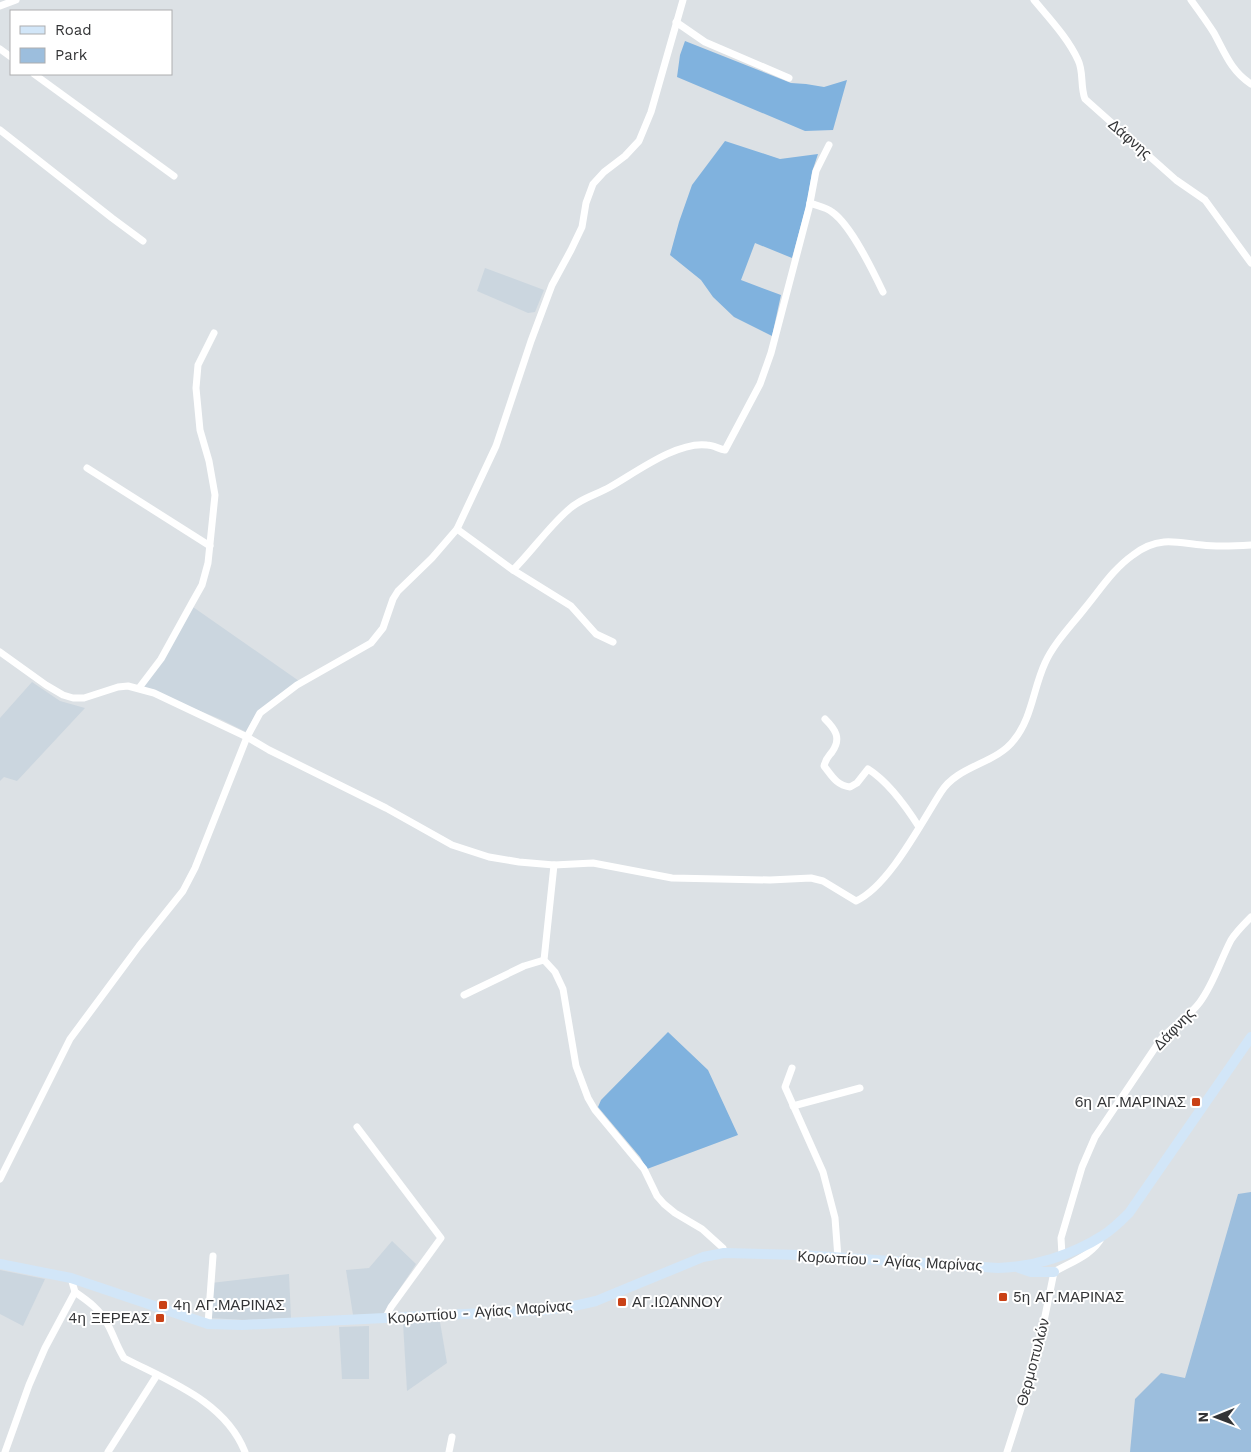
<svg xmlns="http://www.w3.org/2000/svg" width="1251" height="1452" font-family="'Work Sans',sans-serif">
<style>
.built{fill:#cbd6df}
.green{fill:#9cbedd}
.forest{fill:#80b2de}
.lines{fill:none;stroke-linecap:round;stroke-linejoin:round}
.minor{stroke:#fff;stroke-width:7}
.secondary{stroke:#d2e6f8;stroke-width:10}
.poi-dot{fill:#c94116;stroke:#fff;stroke-width:2}
.labels{text-anchor:middle;stroke-width:4;stroke-linejoin:round;paint-order:stroke}
.street-label{font-size:15px;fill:#333436;stroke:#fff}
.poi-label{font-size:15px;fill:#333436;stroke:#fff;text-anchor:start}
</style>
<rect width="100%" height="100%" fill="#dce1e5"/>
<g class="built">
<path d="M485,268L544,290L535,312L528,313L477,291Z"/>
<path d="M193,607L299,681L256,713L246,732L220,719L143,688Z"/>
<path d="M32,682L60,701L85,708L17,781L4,777L0,781V718Z"/>
<path d="M392,1241L416,1264L383,1314L353,1315L346,1270L369,1268Z"/>
<path d="M0,1270L45,1279L23,1326L0,1314Z"/>
<path d="M289,1274L291,1318L245,1320L210,1318L211,1283Z"/>
<path d="M440,1322L447,1363L407,1391L403,1323Z"/>
<path d="M369,1326V1379H342L339,1327Z"/>
</g>
<path class="green" d="M1251,1192V1452H1130L1135,1399L1161,1373L1185,1378L1238,1194Z"/>
<g class="forest">
<path d="M685,41L791,83L806,84L824,87L847,80L833,130L805,131L677,77L680,55Z"/>
<path d="M725,141L780,159L818,154L812,172L807,203L792,258L755,243L741,280L781,295L772,336L734,317L713,297L701,280L670,255L679,222L692,185Z"/>
<path d="M668,1032L708,1070L738,1135L647,1169L640,1157L598,1107L601,1100Z"/>
</g>
<g class="lines">
<g class="minor">
<path d="M1034,0C1049,18 1068,38 1078,60C1084,72 1080,86 1085,99L1176,180L1205,200L1251,263"/>
<path d="M1191,0C1199,11 1207,22 1214,33C1225,53 1231,71 1251,84"/>
<path d="M0,6L16,0"/>
<path d="M676,22L705,42L789,78"/>
<path d="M0,49L11,57"/>
<path d="M34,74L174,176"/>
<path d="M0,130L112,218L143,241"/>
<path d="M810,203C817,206 826,207 832,212C851,225 873,271 883,292"/>
<path d="M87,468L210,546"/>
<path d="M457,529L513,570L571,606L596,634L613,642"/>
<path d="M513,570C532,551 547,529 567,511C579,499 596,495 610,487C635,473 677,441 707,445C713,445 719,449 725,450L760,384L771,353L809,208L816,171L829,145"/>
<path d="M0,652L46,685L63,695L73,698H84L118,687L128,686L154,693L247,737L269,750L386,808L452,845L489,857L519,862L554,865L593,863L672,878L770,880L811,878L823,881L856,901C889,886 921,823 941,792C958,765 996,764 1014,740C1032,718 1033,689 1045,663C1054,643 1071,626 1085,608C1100,590 1113,569 1133,555C1142,548 1153,543 1164,542C1177,541 1189,544 1202,545C1218,547 1235,546 1251,545"/>
<path d="M139,688L161,659L193,601L202,585L208,563L215,495L209,461L200,430L196,388L198,365L214,333"/>
<path d="M825,719C835,729 842,738 832,752C828,757 826,758 824,766C832,776 836,785 850,787L857,783L868,769C887,781 907,808 919,827"/>
<path d="M554,865L544,960L555,972L563,989L576,1066L588,1098L595,1110L644,1169L657,1196L664,1204L675,1213L702,1229L723,1248L724,1253"/>
<path d="M464,995L524,966L544,960"/>
<path d="M792,1068L785,1087L823,1172L835,1218L838,1258"/>
<path d="M793,1106L860,1088"/>
<path d="M357,1127L441,1238L391,1307L385,1319"/>
<path d="M0,1179L70,1039L139,946L183,891L195,868L247,737L260,713L297,685L371,643L383,628L393,599L398,591L432,558L457,529L496,446L531,341L552,285L571,250L582,227L586,203L593,184L604,172L625,156L639,141L651,112L683,0"/>
<path d="M1062,1255L1061,1238L1082,1167L1095,1137L1161,1039C1173,1026 1189,1017 1200,1002C1214,983 1220,961 1231,940C1236,932 1244,924 1251,917"/>
<path d="M71,1278L75,1292C88,1301 101,1310 108,1325C114,1336 117,1347 124,1358C168,1381 225,1401 245,1452"/>
<path d="M208,1324L213,1256"/>
<path d="M5,1452L29,1385L45,1348L75,1292"/>
<path d="M108,1452L157,1375"/>
<path d="M449,1452L452,1437"/>
<path d="M1007,1452L1024,1399L1044,1321L1054,1272C1071,1262 1093,1255 1102,1237"/>
</g>
<g class="secondary">
<path d="M0,1264L71,1278L208,1324L242,1325L546,1310L574,1306L596,1301L703,1257L724,1253L801,1255L998,1268C1034,1267 1072,1255 1102,1236C1112,1230 1121,1221 1129,1213L1251,1037"/>
<path d="M1019,1268L1031,1272H1054"/>
</g>
</g>
<g class="poi-dot">
<rect x="1191" y="1097" width="10" height="10" rx="2.5"/>
<rect x="998" y="1292" width="10" height="10" rx="2.5"/>
<rect x="617" y="1297" width="10" height="10" rx="2.5"/>
<rect x="158" y="1300" width="10" height="10" rx="2.5"/>
<rect x="155" y="1313" width="10" height="10" rx="2.5"/>
</g>
<g class="labels">
<g class="street-label">
<text transform="translate(1130 139) rotate(41)" y="5">Δάφνης</text>
<text transform="translate(1174 1029) rotate(-46)" y="5">Δάφνης</text>
<text transform="translate(890 1261) rotate(3)" y="5">Κορωπίου - Αγίας Μαρίνας</text>
<text transform="translate(480 1312) rotate(-4)" y="5">Κορωπίου - Αγίας Μαρίνας</text>
<text transform="translate(1033 1362) rotate(-75)" y="5">Θερμοπυλών</text>
</g>
<g class="poi-label">
<text x="1186" y="1107" text-anchor="end">6η ΑΓ.ΜΑΡΙΝΑΣ</text>
<text x="1013" y="1302">5η ΑΓ.ΜΑΡΙΝΑΣ</text>
<text x="632" y="1307">ΑΓ.ΙΩΑΝΝΟΥ</text>
<text x="173" y="1310">4η ΑΓ.ΜΑΡΙΝΑΣ</text>
<text x="150" y="1323" text-anchor="end">4η ΞΕΡΕΑΣ</text>
</g>
</g>
<rect x="10" y="10" width="162" height="65" fill="#ffffff" stroke="#adaeaf"/>
<rect x="20" y="26" width="25" height="8" fill="#d2e6f8" stroke="#adaeaf"/>
<text x="55" y="35" font-size="15" fill="#333436">Road</text>
<rect x="20" y="48" width="25" height="15" fill="#9cbedd" stroke="#adaeaf"/>
<text x="55" y="60" font-size="15" fill="#333436">Park</text>
<g transform="translate(1216 1417) rotate(269)" stroke="#ffffff" stroke-width="4" paint-order="stroke">
<path d="M0-4L9 19L0 12L-9 19Z" fill="#333436"/>
<text y="-8" font-size="14" font-weight="bold" text-anchor="middle" fill="#333436">N</text>
</g>
</svg>
